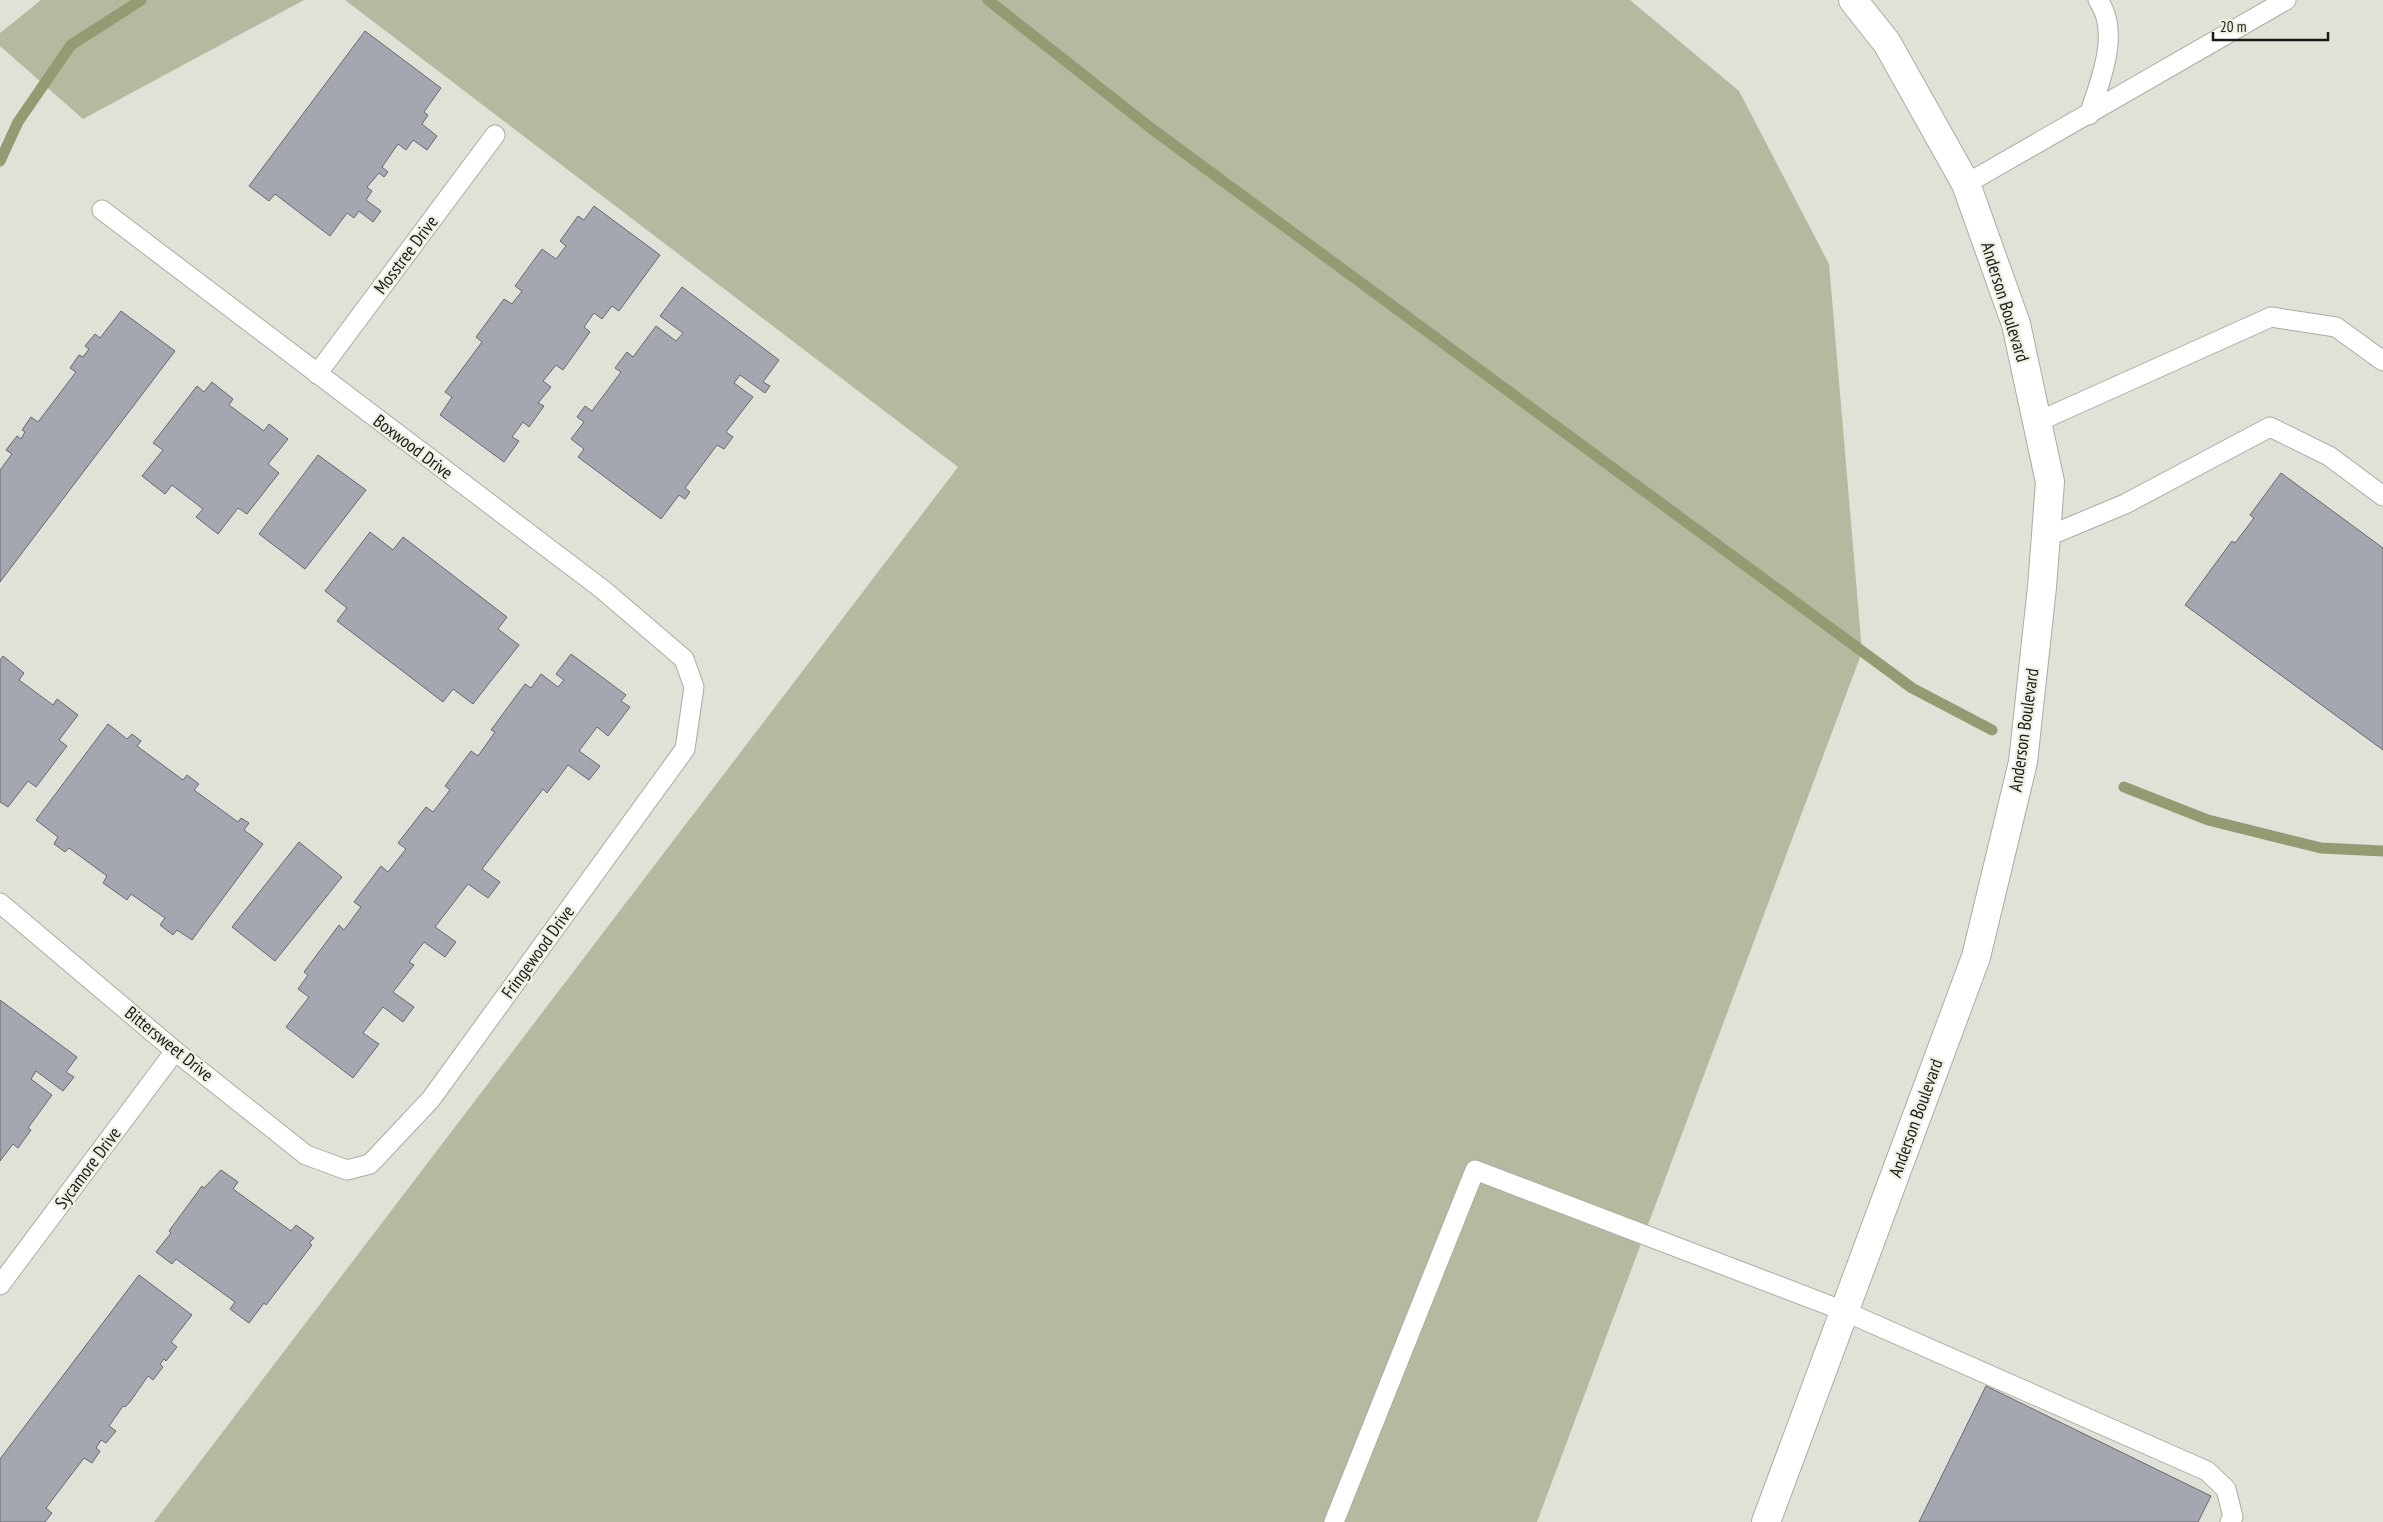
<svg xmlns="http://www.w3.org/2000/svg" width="2383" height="1522" font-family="'PT Sans Narrow',sans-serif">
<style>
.green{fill:#b5b9a0}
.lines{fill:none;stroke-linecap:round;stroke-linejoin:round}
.stream{stroke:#949a72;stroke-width:11}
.building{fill:#a4a6b0;stroke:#676872}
.lane-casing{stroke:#aaaca2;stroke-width:21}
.secondary-casing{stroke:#aaaca2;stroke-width:30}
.lane{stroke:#fff;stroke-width:19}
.secondary{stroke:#fff;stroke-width:28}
.labels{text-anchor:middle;stroke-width:4.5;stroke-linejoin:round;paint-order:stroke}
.street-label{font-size:18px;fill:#1a1b17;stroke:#eef0e4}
</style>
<rect width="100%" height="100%" fill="#e0e2d7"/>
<g class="green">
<path d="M41,0H304L83,119L0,46V33Z"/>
<path d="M345,0H1630L1739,91L1829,264L1862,652L1537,1522H154L958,467Z"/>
</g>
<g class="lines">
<g class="stream">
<path d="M988,0L1152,129L1912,688L1992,730"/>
<path d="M0,161L18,122L71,45L141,0"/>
<path d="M2124,787L2208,820L2321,848L2383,851"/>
</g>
</g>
<g class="building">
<path d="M365,31L441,88L424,112L428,115L422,124L437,136L427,150L413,140L406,150L398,144L382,167L388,172L384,177L379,173L367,187L372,191L366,200L381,211L373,222L359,211L354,218L347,213L330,236L275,194L269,201L249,186Z"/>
<path d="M594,206L660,255L619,311L612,306L602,319L594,313L584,327L590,332L563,370L556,365L543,381L551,387L538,403L544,406L529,427L523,422L512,437L519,441L504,462L440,415L452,397L445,392L482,342L476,337L504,299L512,304L522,291L515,286L542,249L556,259L566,246L560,241L578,216L584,220Z"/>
<path d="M682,287L779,360L763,382L770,386L765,393L740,375L734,383L753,397L726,432L733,437L724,449L717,445L685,488L690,492L685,499L679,495L661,519L578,457L584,449L571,439L584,422L577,417L585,406L592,411L621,372L615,368L627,352L633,357L656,326L676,341L683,333L660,316Z"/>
<path d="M121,311L175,351L0,582V470L12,454L6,450L17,436L21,439L25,432L22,430L31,417L38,422L76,372L70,368L79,355L83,357L89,349L85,346L95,334L100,338Z"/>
<path d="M212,382L233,399L229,405L264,431L269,424L288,439L268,464L279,473L247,514L238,508L218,534L196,517L203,509L172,485L165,494L142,476L163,450L153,443L197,386L204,392Z"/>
<path d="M318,455L366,490L305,569L259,534Z"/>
<path d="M2281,473L2383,548V750L2185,605L2232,541L2235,543L2254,518L2250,515Z"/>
<path d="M370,532L393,550L403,537L507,617L498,629L519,645L473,704L453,689L443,702L337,621L347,608L325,591Z"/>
<path d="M571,654L626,695L621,701L630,707L608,736L597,727L579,751L600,766L589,780L568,765L547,793L543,789L482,869L500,882L488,898L468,884L435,927L456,942L445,957L424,942L409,962L414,965L393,992L414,1007L403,1022L383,1007L363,1033L379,1044L353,1078L286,1027L309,997L298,989L308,975L304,972L339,925L344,930L361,907L354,902L381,866L388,872L406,849L398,843L426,807L433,812L450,790L445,786L471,751L478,756L495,732L491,730L525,684L531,688L541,674L558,687L564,680L556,674Z"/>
<path d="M3,656L24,673L19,680L53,705L57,699L78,715L59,740L67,746L36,787L28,781L8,807L0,802V660Z"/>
<path d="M108,724L127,739L132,734L141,741L137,746L183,780L187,775L199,784L194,790L238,822L241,818L249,823L244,830L263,844L192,940L177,930L173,935L160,925L165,918L131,894L127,900L103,883L107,876L69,848L65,852L54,844L58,837L36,820Z"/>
<path d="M299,842L342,877L275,961L232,927Z"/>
<path d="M0,1000L77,1057L66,1072L74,1077L63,1091L36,1071L31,1079L52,1095L28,1128L31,1130L18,1148L13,1144L0,1161Z"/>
<path d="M221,1170L238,1182L233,1189L291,1231L296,1225L314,1238L309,1243L312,1245L266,1305L264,1303L249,1323L230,1309L235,1302L176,1259L172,1264L156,1252L171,1233L169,1231L202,1186L204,1188Z"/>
<path d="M139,1275L192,1315L171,1342L177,1347L166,1361L164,1359L160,1364L163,1367L153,1380L148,1376L130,1402L125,1407L123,1406L109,1426L116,1431L106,1443L101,1440L96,1448L100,1451L92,1463L84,1458L46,1508L52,1513L45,1522H0V1459Z"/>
<path d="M1986,1386L2211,1496L2198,1522H1919Z"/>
</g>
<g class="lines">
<g class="lane-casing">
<g id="lane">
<path d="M2089,115C2100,82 2121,32 2098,0"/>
<path d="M1966,184L2286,0"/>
<path d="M317,374L495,135"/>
<path d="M2037,422L2271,317L2336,327L2383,361"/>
<path d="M2046,537L2125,504L2270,427L2329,456L2383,496"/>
<path d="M0,903L175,1051L306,1155L347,1170L370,1164L431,1099L685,749L694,687L684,659L602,589L102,210"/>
<path d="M0,1285L175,1051"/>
<path d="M1334,1522L1475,1170L1844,1311L2207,1471L2226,1489L2233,1517L2230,1522"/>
</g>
</g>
<g class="secondary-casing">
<path id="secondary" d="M1766,1522L1976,957L2023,762L2042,587L2050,482L2016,324L1966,184L1887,43L1853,0"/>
</g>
<use href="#lane" class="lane"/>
<use href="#secondary" class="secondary"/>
</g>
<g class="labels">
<g class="street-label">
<text transform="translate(406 255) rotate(-53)" y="6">Mosstree Drive</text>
<text transform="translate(2005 302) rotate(73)" y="6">Anderson Boulevard</text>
<text transform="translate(413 447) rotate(37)" y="6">Boxwood Drive</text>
<text transform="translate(2024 730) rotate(-82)" y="6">Anderson Boulevard</text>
<text transform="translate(538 952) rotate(-54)" y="6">Fringewood Drive</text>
<text transform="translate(169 1044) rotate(39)" y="6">Bittersweet Drive</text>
<text transform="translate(1916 1118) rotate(-70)" y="6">Anderson Boulevard</text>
<text transform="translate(88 1168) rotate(-53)" y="6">Sycamore Drive</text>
</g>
</g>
<path d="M2213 32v8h115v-8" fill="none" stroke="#1a1b17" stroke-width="2.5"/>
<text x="2220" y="32" font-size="15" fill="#1a1b17" stroke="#eef0e4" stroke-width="4" paint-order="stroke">20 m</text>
</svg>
